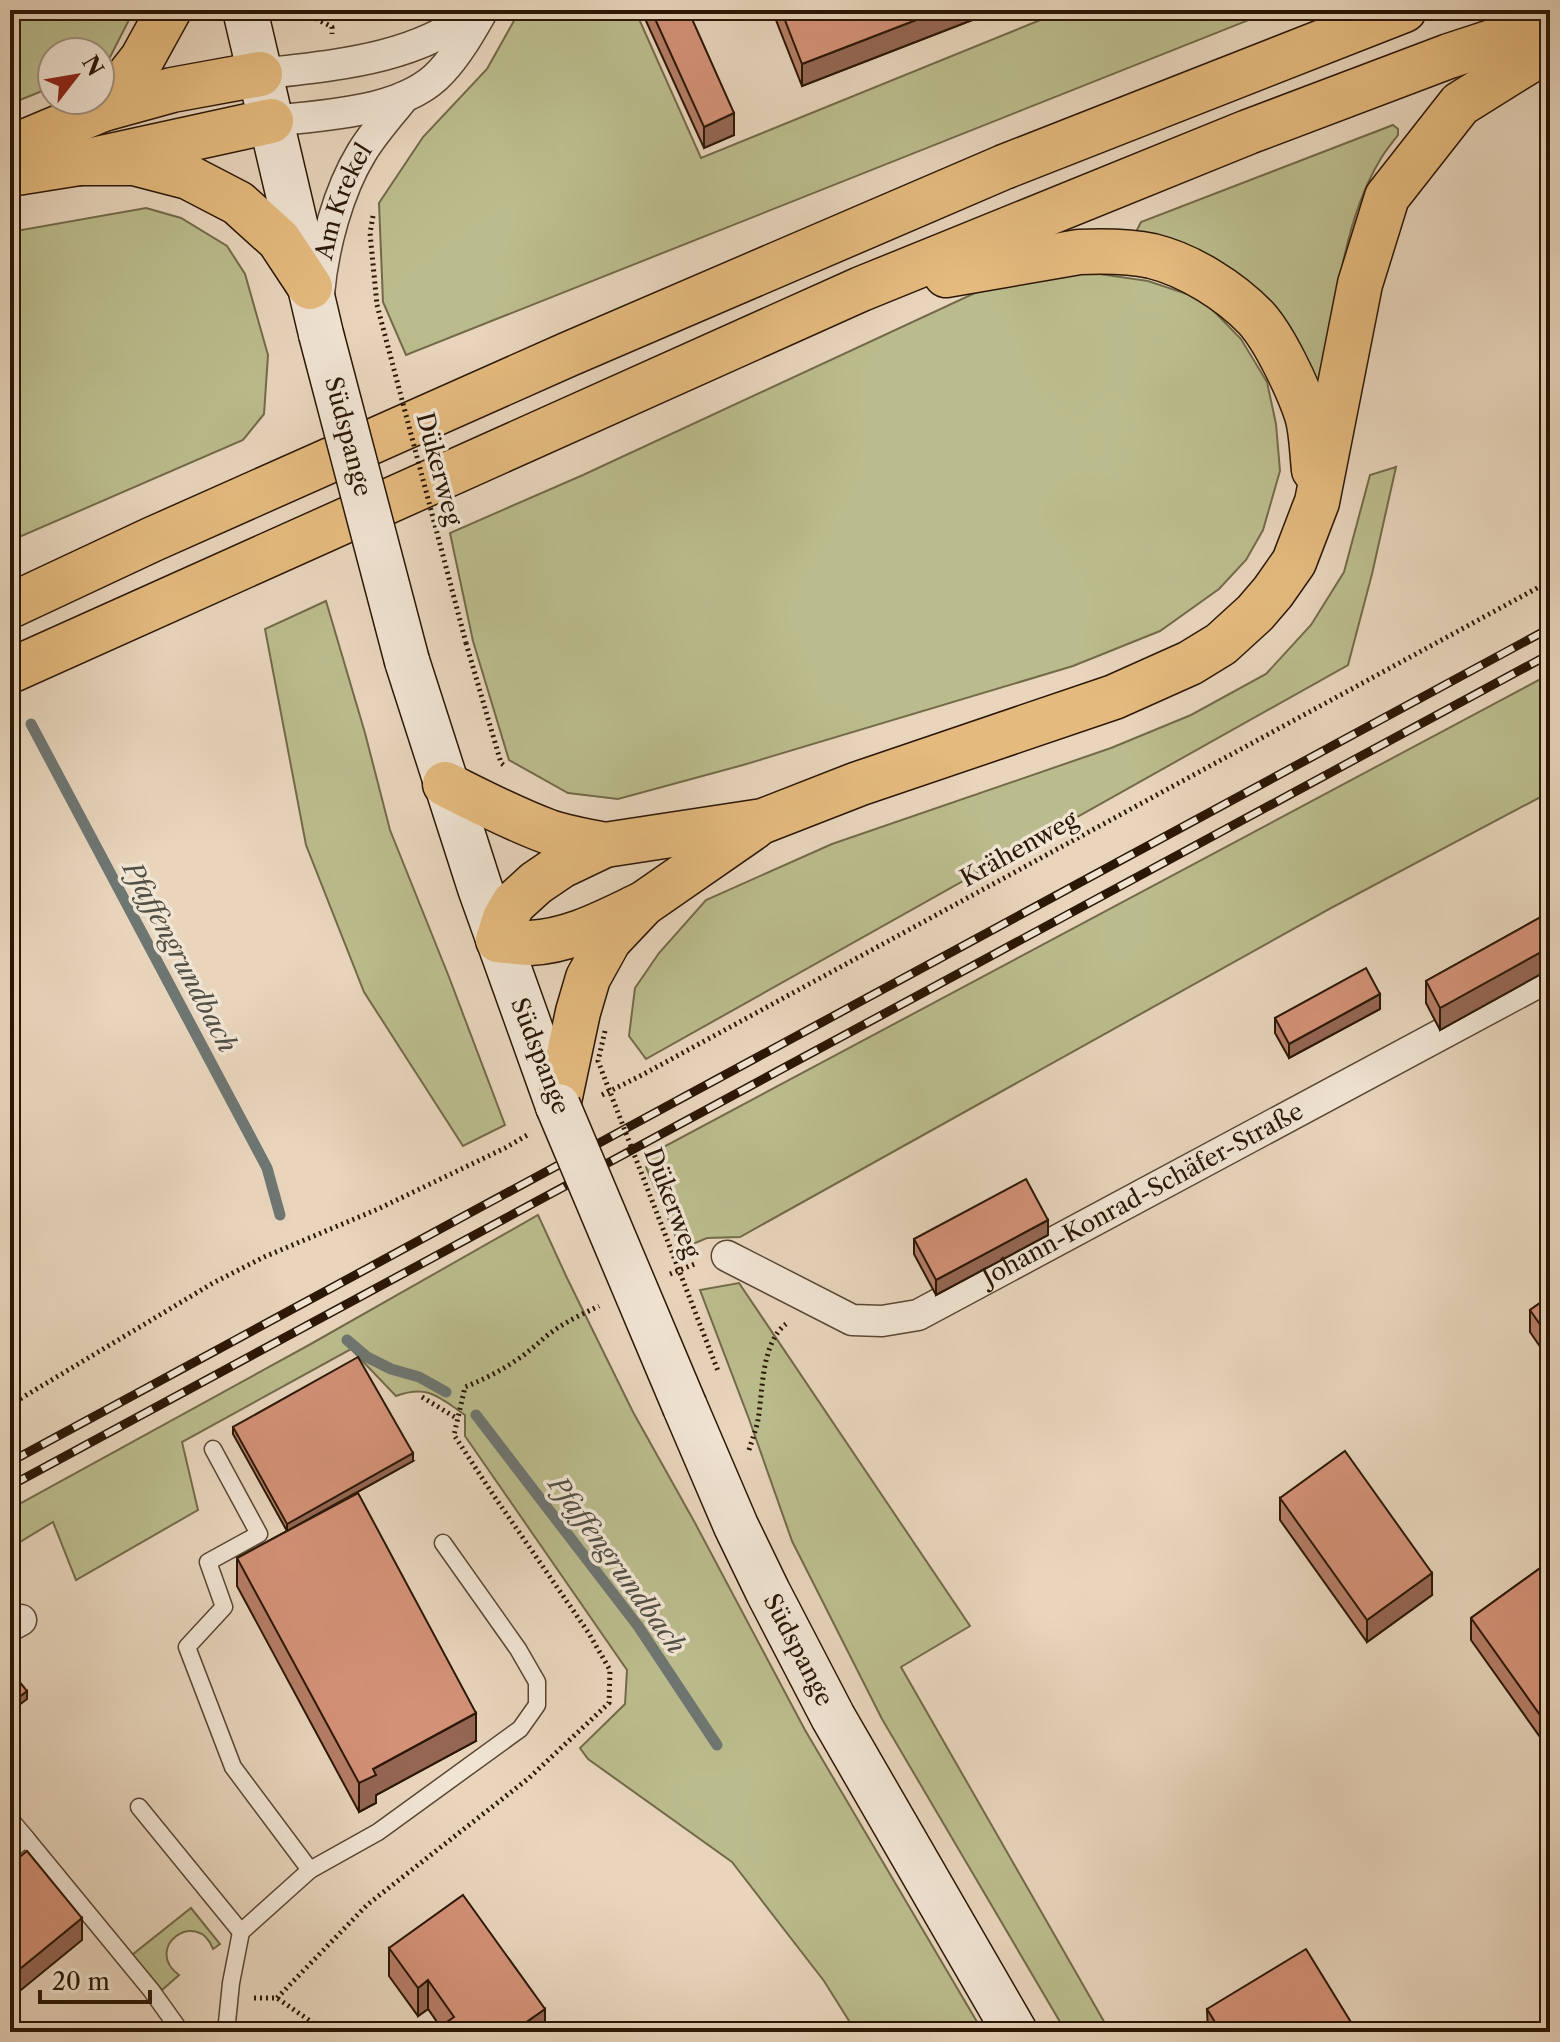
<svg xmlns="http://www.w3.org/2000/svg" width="1560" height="2042" font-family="'Libre Caslon Text',serif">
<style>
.green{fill:#bbbc8d;stroke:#736a49;stroke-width:2}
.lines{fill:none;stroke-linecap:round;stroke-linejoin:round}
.stream{stroke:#6e7672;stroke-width:11}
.lane-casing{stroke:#5a4633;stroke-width:19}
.street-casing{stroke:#5a4633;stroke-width:33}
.secondary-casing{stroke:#2b1705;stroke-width:47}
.highway-casing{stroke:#2b1705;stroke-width:47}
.path{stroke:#2b1705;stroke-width:5;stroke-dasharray:2 4;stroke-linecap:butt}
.lane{stroke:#f0e4d3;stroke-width:16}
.street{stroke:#f0e4d3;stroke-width:30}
.secondary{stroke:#f0e4d3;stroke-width:44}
.highway{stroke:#e4ba7e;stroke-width:44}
.rail-casing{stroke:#2b1705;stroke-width:9}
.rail{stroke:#f0e4d3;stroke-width:6;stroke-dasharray:18;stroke-linecap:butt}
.secondary-bridge-casing{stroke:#2b1705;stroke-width:47;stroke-linecap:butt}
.path-bridge{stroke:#2b1705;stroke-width:5;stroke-dasharray:2 4;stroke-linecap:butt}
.secondary-bridge{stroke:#f0e4d3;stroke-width:44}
.wall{fill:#b57d66;stroke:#2b1705;stroke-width:2}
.shaded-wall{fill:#946653;stroke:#2b1705;stroke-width:2}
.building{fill:#d39177;stroke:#2b1705;stroke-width:2}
.labels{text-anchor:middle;stroke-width:7;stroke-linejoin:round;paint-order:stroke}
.street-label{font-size:24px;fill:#2b1705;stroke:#f0e4d3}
.water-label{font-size:26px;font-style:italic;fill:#524f44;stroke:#f0e4d3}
</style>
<rect width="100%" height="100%" fill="#e8d5bc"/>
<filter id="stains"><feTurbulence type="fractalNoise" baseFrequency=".0025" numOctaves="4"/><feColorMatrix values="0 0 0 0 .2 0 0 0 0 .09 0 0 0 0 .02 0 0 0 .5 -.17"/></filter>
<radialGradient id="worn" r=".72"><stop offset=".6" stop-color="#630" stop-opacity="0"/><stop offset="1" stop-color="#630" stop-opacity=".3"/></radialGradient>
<g class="green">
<path d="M10,10H134L106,65L100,68V52H52V87L10,104Z"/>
<path d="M520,10H635L701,158L1065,10H1274L406,355L383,302L379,203L423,137L487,69Z"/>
<path d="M1393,125L1398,129V135C1392,143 1385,151 1380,160C1341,225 1333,318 1326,392L1136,232L1141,222Z"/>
<path d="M146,208L181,218L227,246L245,274L268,355L264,414L243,440L10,541V232Z"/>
<path d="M1079,271L1148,281L1202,299L1241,339L1267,382L1276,424L1280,471L1263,530L1246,560L1219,589L1160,631L1073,666L743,765L618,799L568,793L509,760L473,641L450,533L583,475L990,286Z"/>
<path d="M1396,467L1372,574L1348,665L646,1059L629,1036L635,988L659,953L706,900L832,844L1111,748L1191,715L1266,674L1311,625L1344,572L1370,475Z"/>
<path d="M326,601L365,733L390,830L449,977L505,1125L463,1146L364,992L306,845L265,629Z"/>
<path d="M1550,674V792L1331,908L740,1237L707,1238L681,1249L646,1167L656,1151Z"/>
<path d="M538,1215L567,1278L633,1412L695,1523L805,1730L983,2032H856L824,1981L732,1862L588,1759L580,1748L625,1704L627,1670L465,1436V1415C439,1397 428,1384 396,1396L351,1349L182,1442L198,1510L76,1580L53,1522L10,1548V1509L309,1345Z"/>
<path d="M739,1283L970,1626L901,1667L1110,2032H1066L882,1719L792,1541L749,1419L700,1290Z"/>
<path d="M191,1908L220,1944L213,1949C197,1907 142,1948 179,1975L162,1990L132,1955Z"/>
</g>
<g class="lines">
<g class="stream">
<path d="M31,724L267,1168L280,1215"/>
<path d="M347,1340L367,1357L391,1369L419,1377L446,1392"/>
<path d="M476,1415L638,1626L717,1745"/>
</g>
<g class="lane-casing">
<g id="lane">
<path d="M213,1449L259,1534L208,1562L224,1607L187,1647L233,1767L310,1870"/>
<path d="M139,1807L241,1932"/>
<path d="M10,1819L26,1838"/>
<path d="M10,1851L26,1838L151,1990L181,2032"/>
<path d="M226,2032L231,1983L241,1932L310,1870L378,1832L520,1729L537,1705V1682L518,1649L443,1543"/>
</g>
</g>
<g class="street-casing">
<g id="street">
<path d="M260,74C336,65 414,60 477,11"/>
<path d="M271,121C322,115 404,113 441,72C458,54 471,31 483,10"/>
<path id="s1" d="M319,294C323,248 338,191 362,152C374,132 390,115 404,97"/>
<path id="s2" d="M727,1256L852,1320L882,1321L918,1315L1550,976"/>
<path d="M10,1626L21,1620"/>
</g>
</g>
<g class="secondary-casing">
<g id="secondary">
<path d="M245,10L321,334"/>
<path d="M407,661L480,888L558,1106"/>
<path id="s3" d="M685,1407L736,1526L768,1592L833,1717L1015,2032"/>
</g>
</g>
<g class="highway-casing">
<g id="highway">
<path d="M103,109L142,59L169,10"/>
<path d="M10,148L103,109L172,90L260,74"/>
<path d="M79,163H134L188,177L238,203L279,240L310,287"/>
<path d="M10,174L79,163L271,121"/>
<path d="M946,275L1079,252C1102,251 1129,251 1152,256C1189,265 1230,291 1256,318C1275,339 1298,388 1307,415C1312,432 1312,452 1314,470"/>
<path d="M10,606L153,539L569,354L1004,167L1404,10"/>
<path d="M10,671L861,289L1248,132L1449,56L1550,23"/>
<path d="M445,784C479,801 513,819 549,832C567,838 586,841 605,845"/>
<path d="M643,904C607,921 571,941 530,943C519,943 508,941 498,940L505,918L514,903L536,883L561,866L605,845L763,821L858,784L1114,697L1190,663L1221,644L1255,613L1273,592L1294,562L1317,502L1360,284L1387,197L1460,104L1550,48"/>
<path d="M558,1106L578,1012L588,978L609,940L643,904L754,827"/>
</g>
</g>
<g class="path">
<path d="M300,10L332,27V34"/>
<path d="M373,216L370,233L377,305"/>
<path d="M466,643L501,763L506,767"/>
<path d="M602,1095L642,1075L1550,581"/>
<path d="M670,1274L697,1263"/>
<path d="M422,1397L458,1419"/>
<path d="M10,1405L213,1283L264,1257L378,1209L505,1148L529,1134"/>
<path d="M749,1450C752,1440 756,1430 758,1420C763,1391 761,1343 786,1324"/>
<path d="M254,1998H277L326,2032"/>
<path d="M277,1998L367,1905L529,1778L609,1703L610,1670L588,1632L492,1493L454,1435L465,1387C482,1380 499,1372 515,1361C526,1354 535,1346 544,1338C561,1324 580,1315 599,1306"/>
</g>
<use href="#lane" class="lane"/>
<use href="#street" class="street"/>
<use href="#secondary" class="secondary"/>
<use href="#highway" class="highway"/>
<g class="rail-casing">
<g id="rail">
<path d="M10,1462L1550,628"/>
<path d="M10,1486L1550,654"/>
</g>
</g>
<use href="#rail" class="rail"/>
<g class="secondary-bridge-casing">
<g id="secondary-bridge">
<path id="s4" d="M321,334L407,661"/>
<path d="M558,1106L685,1407"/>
</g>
</g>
<g class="path-bridge">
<path d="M377,305L466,643"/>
<path d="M605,1031L598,1061L718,1371"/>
</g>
<use href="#secondary-bridge" class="secondary-bridge"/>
</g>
<g class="wall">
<path d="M641,10H688L734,135L704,148Z"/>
<path d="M772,10H998L802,86Z"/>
<path d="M1550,912V969L1440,1030L1426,1003V981Z"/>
<path d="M1380,1009L1289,1058L1275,1033V1018Z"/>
<path d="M1048,1235L936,1295L914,1254V1239Z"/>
<path d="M1550,1296V1361L1530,1332V1310Z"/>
<path d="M233,1427L413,1461L297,1526L476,1741L376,1795V1803L359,1812L237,1586V1558L287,1531L233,1434Z"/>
<path d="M1280,1498L1432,1595L1367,1642L1280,1520Z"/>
<path d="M1550,1561V1751L1471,1640V1618Z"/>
<path d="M389,1948L545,2032H444L428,2009L418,2016L389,1976Z"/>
<path d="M1207,2009L1357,2032H1208Z"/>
</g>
<g class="shaded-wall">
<path d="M942,10H998L802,86V64Z"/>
<path d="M734,113V135L704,148V127Z"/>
<path d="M1550,947V969L1440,1030V1008Z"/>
<path d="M1380,994V1009L1289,1058V1044Z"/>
<path d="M1048,1220V1235L936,1295V1280Z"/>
<path d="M413,1453V1461L287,1531V1524Z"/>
<path d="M1432,1573V1595L1367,1642V1620Z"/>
<path d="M27,1691V1699L10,1712V1704Z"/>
<path d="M476,1713V1741L376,1795V1803L359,1812V1783L373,1769Z"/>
<path d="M82,1918V1940L10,1999V1977Z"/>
<path d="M428,1980V2009L418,2016V1988Z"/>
<path d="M545,2009V2032H512Z"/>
</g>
<g class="building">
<path d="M651,10H688L734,113L704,127Z"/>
<path d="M781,10H942L802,64Z"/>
<path d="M1550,912V947L1440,1008L1426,981Z"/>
<path d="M1366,968L1380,994L1289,1044L1275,1018Z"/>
<path d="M1026,1179L1048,1220L936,1280L914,1239Z"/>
<path d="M1550,1296V1339L1530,1310Z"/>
<path d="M358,1357L413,1453L287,1524L233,1427Z"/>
<path d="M1345,1451L1432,1573L1367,1620L1280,1498Z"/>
<path d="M358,1493L476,1713L373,1769L376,1775L359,1783L237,1558Z"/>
<path d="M1550,1561V1729L1471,1618Z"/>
<path d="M10,1670L27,1691L10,1704Z"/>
<path d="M27,1851L82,1918L10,1977V1865Z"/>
<path d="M463,1895L545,2009L512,2032H449L444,2024L454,2017L428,1980L418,1988L389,1948Z"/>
<path d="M1306,1949L1357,2032H1221L1207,2009Z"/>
</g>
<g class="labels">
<g class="street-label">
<text dy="8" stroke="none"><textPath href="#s1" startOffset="96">Am Krekel</textPath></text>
<text dy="8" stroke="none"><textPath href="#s4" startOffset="106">Südspange</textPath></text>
<text transform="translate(439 469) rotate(75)" y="8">Dükerweg</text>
<text transform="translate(1019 849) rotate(-29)" y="8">Krähenweg</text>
<text transform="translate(540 1056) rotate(69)" y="8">Südspange</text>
<text dy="8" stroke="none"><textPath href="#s2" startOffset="462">Johann-Konrad-Schäfer-Straße</textPath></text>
<text transform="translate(672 1203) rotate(69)" y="8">Dükerweg</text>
<text dy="8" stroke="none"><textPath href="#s3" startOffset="268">Südspange</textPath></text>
</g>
<g class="water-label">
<text transform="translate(180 957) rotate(62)" y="9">Pfaffengrundbach</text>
<text transform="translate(617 1565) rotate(54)" y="9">Pfaffengrundbach</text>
</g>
</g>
<rect width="1560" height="2042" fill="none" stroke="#e8d5bc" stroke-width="40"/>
<rect x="12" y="12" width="1536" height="2018" fill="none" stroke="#2b1705" stroke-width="4"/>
<rect x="20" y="20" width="1520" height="2002" fill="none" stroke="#2b1705" stroke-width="2"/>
<g transform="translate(76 76) rotate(59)"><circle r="38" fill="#f0e4d3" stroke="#a19281" stroke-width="2"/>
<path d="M0-6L14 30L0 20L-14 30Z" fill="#8f2418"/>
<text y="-12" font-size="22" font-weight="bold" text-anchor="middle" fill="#2b1705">N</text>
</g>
<path d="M40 1990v12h110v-12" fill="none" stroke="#2b1705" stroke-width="4"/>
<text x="52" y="1990" font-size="24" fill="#2b1705" stroke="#f0e4d3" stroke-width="6" paint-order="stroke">20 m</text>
<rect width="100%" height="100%" filter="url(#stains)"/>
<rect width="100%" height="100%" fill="url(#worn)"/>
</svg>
